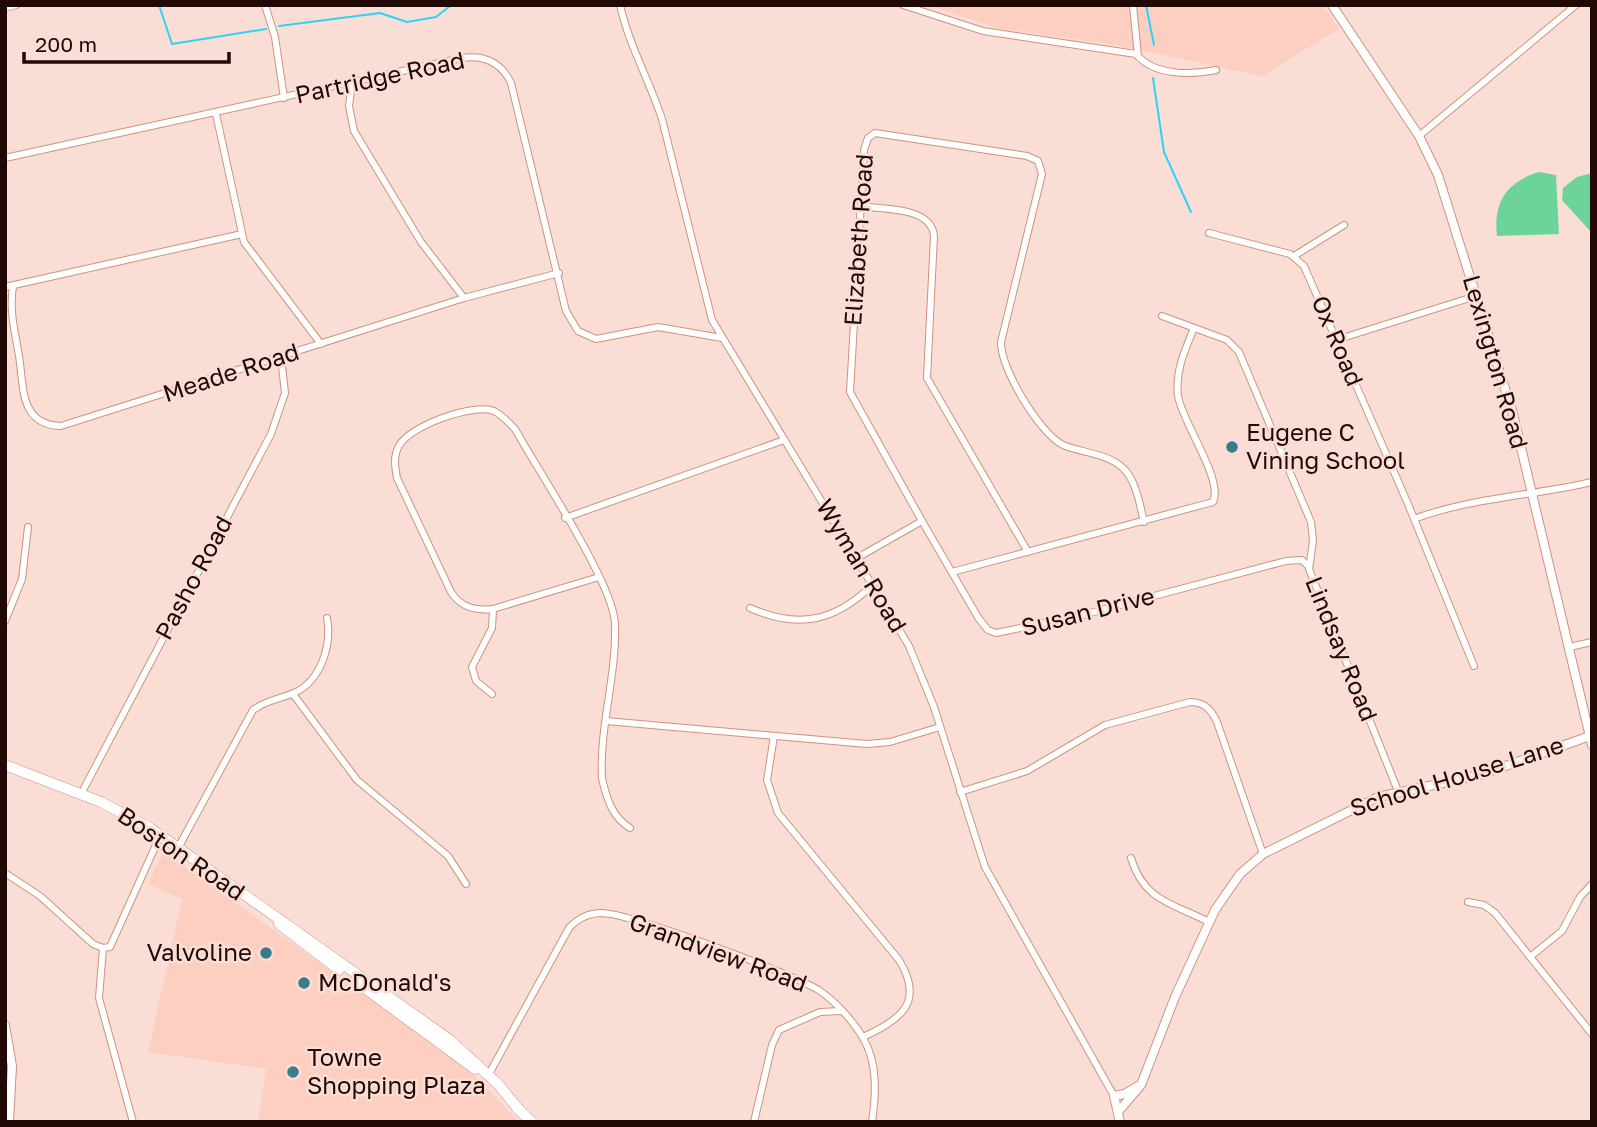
<svg xmlns="http://www.w3.org/2000/svg" width="1597" height="1127" font-family="'Golos Text',sans-serif">
<style>
.built{fill:#fdcfc1}
.grass{fill:#6cd498}
.lines{fill:none;stroke-linecap:round;stroke-linejoin:round}
.stream{stroke:#2dd3f7;stroke-width:2}
.minor-casing{stroke:#d0917e;stroke-width:8}
.tertiary-casing{stroke:#d0917e;stroke-width:10}
.primary-casing{stroke:#d0917e;stroke-width:11}
.minor{stroke:#fff;stroke-width:6}
.tertiary{stroke:#fff;stroke-width:8}
.primary{stroke:#fff;stroke-width:10}
.poi-dot{fill:#387b8c;stroke:#faded6;stroke-width:2.5}
.labels{text-anchor:middle;stroke-width:5;stroke-linejoin:round;paint-order:stroke}
.street-label{font-size:24px;fill:#210a05;stroke:#faded6}
.poi-label{font-size:24px;fill:#210a05;stroke:#faded6;text-anchor:start}
</style>
<rect width="100%" height="100%" fill="#faded6"/>
<g class="built">
<path d="M928,5H1323L1339,29L1262,76L1116,45L996,28Z"/>
<path d="M163,851L442,1050L477,1078L519,1122H258L266,1069L148,1052L182,899L148,884Z"/>
</g>
<g class="grass">
<path d="M1539,172L1556,175L1559,234L1497,236C1493,203 1506,182 1539,172Z"/>
<path d="M1592,173V233L1562,200L1563,188L1577,177Z"/>
</g>
<g class="lines">
<g class="stream">
<path d="M159,5L172,44L266,29"/>
<path d="M1146,5L1154,45"/>
<path d="M279,26L380,13L407,22L436,17L450,6L463,5"/>
<path d="M1153,78L1164,152L1191,212"/>
</g>
<g class="minor-casing">
<g id="minor">
<path d="M265,5L275,37L284,98"/>
<path d="M620,5C629,45 649,80 662,119L712,320L909,646L934,707L985,867L1114,1096"/>
<path d="M903,5L983,31L1136,54C1154,76 1191,75 1216,70"/>
<path d="M1133,5L1138,56"/>
<path d="M5,8L16,5"/>
<path d="M352,83L349,106L354,131L421,242L464,298"/>
<path d="M216,114L244,242L321,344"/>
<path d="M1419,136L1576,5"/>
<path d="M5,158L462,58C484,55 501,62 511,83L566,311L578,331L596,339L658,327L722,338"/>
<path d="M860,206C883,210 931,206 934,236L927,378L1028,552"/>
<path d="M1209,233L1290,254L1304,266L1408,504L1474,666"/>
<path d="M1294,256L1344,225"/>
<path d="M13,286C9,312 15,331 19,356C24,386 19,425 61,426L464,298L559,273"/>
<path d="M5,287L242,234"/>
<path d="M1162,316L1227,340L1239,352L1311,522L1313,541L1309,569L1398,791"/>
<path d="M1336,340L1476,296"/>
<path d="M565,518L784,440"/>
<path d="M1414,519C1473,497 1532,496 1592,482"/>
<path d="M922,521L979,619L988,630L996,633L1079,616L1286,561L1302,560L1309,567"/>
<path d="M857,558L922,521L850,392L864,150L868,138L875,133L1027,156L1038,161L1042,174L1001,342C1000,368 1040,434 1063,445C1082,453 1107,453 1123,468C1136,480 1140,505 1144,522"/>
<path d="M952,572L1213,502C1224,480 1182,422 1178,396C1175,371 1185,350 1194,328"/>
<path d="M599,577L493,609C476,611 461,608 451,592L397,478C395,467 393,456 399,446C409,426 473,403 494,411C502,415 508,422 515,429C537,469 614,584 615,624C617,675 599,727 602,779C607,799 612,817 630,828"/>
<path d="M750,608C798,629 835,622 872,585"/>
<path d="M5,621L22,579L28,527"/>
<path d="M1569,647L1592,642"/>
<path d="M293,694L357,780L448,856L466,884"/>
<path d="M492,694L476,681L472,667L492,628L493,609"/>
<path d="M606,721L867,744L890,742L940,727"/>
<path d="M774,736L767,780L778,813L899,960C925,1002 901,1020 863,1037"/>
<path d="M960,792L1027,771L1105,725L1190,702C1204,702 1211,709 1217,722L1263,854"/>
<path d="M81,794L271,434L285,393L281,357"/>
<path d="M178,848L253,710C266,700 280,699 294,693C321,681 332,645 327,618"/>
<path d="M1131,858C1144,902 1175,904 1209,922"/>
<path d="M5,873L40,896L93,944L103,948"/>
<path d="M1468,902L1484,905L1495,913L1592,1034"/>
<path d="M1530,957L1562,931L1580,897L1592,884"/>
<path d="M489,1074L569,928C578,918 588,913 602,913C632,914 794,974 820,991C835,1001 854,1022 863,1038C878,1063 876,1094 872,1122"/>
<path d="M133,1122L99,998L103,948L110,947L160,836"/>
<path d="M754,1122L772,1045L779,1030L820,1012L841,1011"/>
</g>
</g>
<g class="tertiary-casing">
<g id="tertiary">
<path d="M1332,5L1419,136L1438,175L1513,414L1592,745"/>
<path d="M5,1025L12,1066L9,1122"/>
<path d="M1118,1112L1141,1085L1175,997L1215,910L1240,874L1263,854L1378,797L1480,775L1590,736"/>
<path d="M1120,1122L1114,1096L1125,1094L1138,1086"/>
</g>
</g>
<g class="primary-casing">
<g id="primary">
<path d="M5,765L101,802L150,828L450,1040L498,1084L520,1111"/>
<path d="M279,924L339,970"/>
<path d="M355,981L475,1069"/>
<path d="M517,1108L532,1122"/>
</g>
</g>
<use href="#minor" class="minor"/>
<use href="#tertiary" class="tertiary"/>
<use href="#primary" class="primary"/>
</g>
<g class="poi-dot">
<circle cx="1232" cy="447" r="7"/>
<circle cx="266" cy="953" r="7"/>
<circle cx="304" cy="983" r="7"/>
<circle cx="293" cy="1072" r="7"/>
</g>
<g class="labels">
<g class="street-label">
<text transform="translate(380 78) rotate(-12)" y="8">Partridge Road</text>
<text transform="translate(859 240) rotate(-86)" y="8">Elizabeth Road</text>
<text transform="translate(1337 341) rotate(67)" y="8">Ox Road</text>
<text transform="translate(1495 362) rotate(74)" y="8">Lexington Road</text>
<text transform="translate(231 373) rotate(-18)" y="8">Meade Road</text>
<text transform="translate(861 566) rotate(59)" y="8">Wyman Road</text>
<text transform="translate(194 578) rotate(-62)" y="8">Pasho Road</text>
<text transform="translate(1088 612) rotate(-14)" y="8">Susan Drive</text>
<text transform="translate(1341 649) rotate(68)" y="8">Lindsay Road</text>
<text transform="translate(1457 777) rotate(-17)" y="8">School House Lane</text>
<text transform="translate(181 854) rotate(34)" y="8">Boston Road</text>
<text transform="translate(718 953) rotate(20)" y="8">Grandview Road</text>
</g>
<g class="poi-label">
<text x="1246" y="441">Eugene C<tspan x="1246" dy="28">Vining School</tspan></text>
<text x="252" y="961" text-anchor="end">Valvoline</text>
<text x="318" y="991">McDonald's</text>
<text x="307" y="1066">Towne<tspan x="307" dy="28">Shopping Plaza</tspan></text>
</g>
</g>
<rect width="1597" height="1127" fill="none" stroke="#210a05" stroke-width="14"/>
<path d="M24 52v10h205v-10" fill="none" stroke="#210a05" stroke-width="3.5"/>
<text x="35" y="52" font-size="21" fill="#210a05" stroke="#faded6" stroke-width="5" paint-order="stroke">200 m</text>
</svg>
